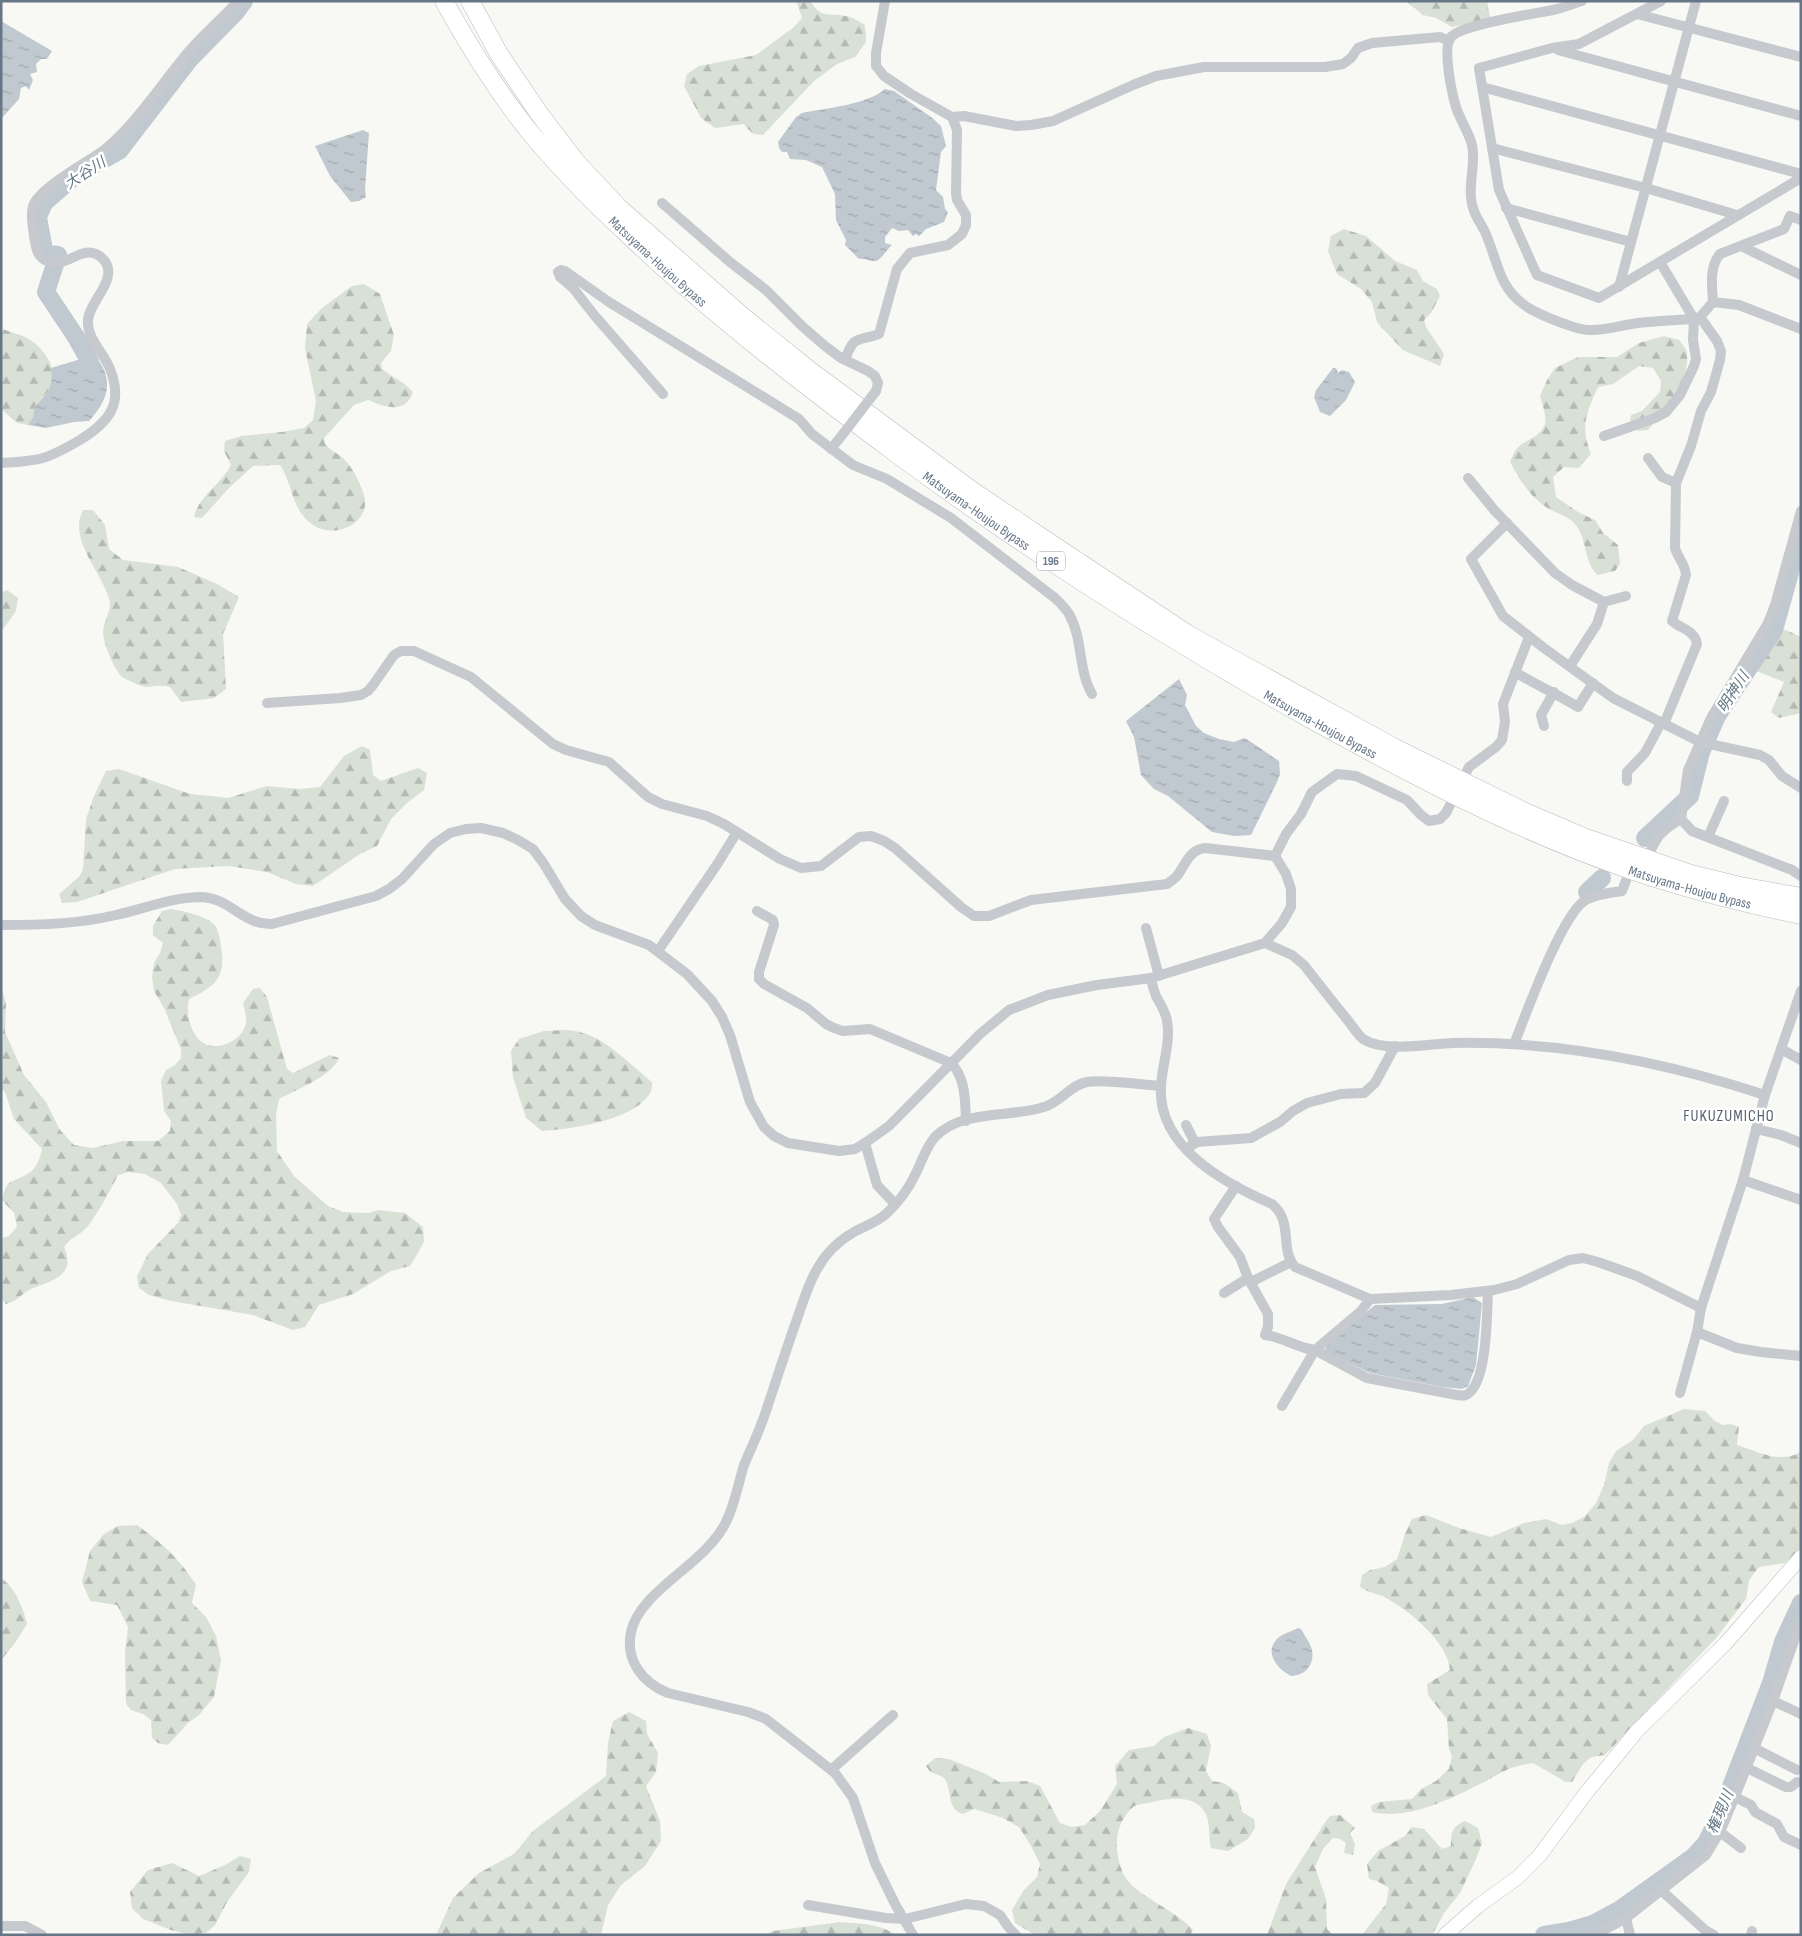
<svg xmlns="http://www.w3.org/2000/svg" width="1802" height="1936" font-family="'Sofia Sans Condensed','Noto Sans JP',sans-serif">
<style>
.forest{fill:url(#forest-firs)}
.water{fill:url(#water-ripples)}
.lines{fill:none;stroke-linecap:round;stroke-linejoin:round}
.river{stroke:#c0c9cf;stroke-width:18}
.secondary-casing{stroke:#b8bdc2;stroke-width:15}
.highway-casing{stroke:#b8bcbf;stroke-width:19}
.street{stroke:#c6c9cd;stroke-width:10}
.secondary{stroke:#fff;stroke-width:14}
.highway{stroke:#fff;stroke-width:18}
.street-bridge{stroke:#c6c9cd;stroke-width:10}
.labels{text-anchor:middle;stroke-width:5;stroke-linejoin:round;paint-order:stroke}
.shield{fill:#fff;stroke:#949fab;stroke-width:1}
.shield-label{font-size:12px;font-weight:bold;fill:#667687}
.street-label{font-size:14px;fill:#667687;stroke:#fff}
.water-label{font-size:15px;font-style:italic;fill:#627783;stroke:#fff}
.quarter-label{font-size:16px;letter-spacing:1px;fill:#54606c;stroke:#fff}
</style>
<defs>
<pattern id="forest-firs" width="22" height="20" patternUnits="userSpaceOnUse" patternTransform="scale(1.25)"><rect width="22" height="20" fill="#d9e0d6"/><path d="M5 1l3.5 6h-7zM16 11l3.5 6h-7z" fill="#b4bab3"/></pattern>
<pattern id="water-ripples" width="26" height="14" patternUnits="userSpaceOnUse" patternTransform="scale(1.25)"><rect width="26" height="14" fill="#c0c9cf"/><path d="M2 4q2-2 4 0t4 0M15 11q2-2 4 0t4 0" fill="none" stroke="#a0a8ae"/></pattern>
</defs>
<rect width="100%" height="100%" fill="#f8f8f5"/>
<g class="forest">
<path d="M798,1H810C823,20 827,12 846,16C853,17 859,22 865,25L866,42L855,57L837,64L814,81L763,135C753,135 750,132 744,124L715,128L701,118L684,86L687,74L699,66L756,55L794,27L802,18L797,3Z"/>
<path d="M1406,1H1487L1490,17L1469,24L1452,27L1436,18L1423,15Z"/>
<path d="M1344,229L1366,236L1395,261L1417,270L1423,281L1437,289L1440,296L1431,313L1424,320L1426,327L1444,354L1440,366L1403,350L1382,328L1377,322L1372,302L1361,289L1337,274L1328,251L1331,236Z"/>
<path d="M364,284L380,294L394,335L391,351L381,363L382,369C393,378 403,381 413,392C405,415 385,407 368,400L354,405L324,438L325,444C330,450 337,453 343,458C352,467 360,482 364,495C372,523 335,540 313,525C291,510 293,484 280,465L253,466L230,487L202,518L194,517C199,495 221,485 231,465L224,451L225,441L241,436L282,432L304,428L313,420L316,401L305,348L307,324L322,308L352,286Z"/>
<path d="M2,329C10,332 19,334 27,338C42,346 59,368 51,386C47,394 40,400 34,407L33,417L28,425L17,423L1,409Z"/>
<path d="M1664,336L1679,340C1682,344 1687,349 1687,353C1690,382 1665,409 1648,430L1638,431L1630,424L1631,415L1642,411L1660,392L1661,381L1653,368L1639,366L1613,384L1598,387C1586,414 1580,426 1591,454L1579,468L1564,467L1553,477L1556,497L1578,512L1595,520L1603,533L1618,545L1620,564L1615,571L1598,575C1584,565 1588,538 1574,523C1566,515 1552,512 1543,505C1528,494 1519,478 1510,462C1512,458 1513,454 1515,451C1523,439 1540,439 1545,424C1547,416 1542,404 1540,396L1547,380L1555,368L1578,357H1617L1639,343Z"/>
<path d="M83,510H93L105,525L109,549L123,560L178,567L217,584L239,597L223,634L226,689L214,698L181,702L170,687C159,685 157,686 147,687C142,687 127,680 122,677C114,669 103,643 103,632C103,622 111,612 110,602C104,574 67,540 83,510Z"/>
<path d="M7,590L18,598L16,611L1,632V593Z"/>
<path d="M1786,630L1801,637V713L1779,718L1771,712L1784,682L1754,670L1779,631Z"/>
<path d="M362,746L370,750L373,775L381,781L418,768L427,773L424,790L407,803L391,819L377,846L360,854L313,886L296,884L267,872L228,866L175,869L77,902L62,903L59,894L80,876L83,869L86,819L94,796L106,771L119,769L190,794L228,798L267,786L300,789L320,787L344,756Z"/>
<path d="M171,909C183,911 209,916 216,927C219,932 220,940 221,946C226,978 216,986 189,999C185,1013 191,1039 207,1045C222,1050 245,1038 246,1022C247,1016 244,1009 243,1003L253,989L260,988L267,997L287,1069L293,1073L330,1055L339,1058C331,1077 297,1089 279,1099L276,1115L277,1151L294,1176L328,1206L343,1212L369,1213L378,1210L405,1213L423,1227L424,1242L410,1266L391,1271L353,1294L319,1305L305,1327L293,1330L253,1315L171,1301L149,1295L139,1288L137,1276L148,1254L178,1223L181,1215L177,1204L161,1183L145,1174L128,1172L118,1175C109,1192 100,1210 88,1226C81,1235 71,1237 64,1247C77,1278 50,1280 29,1290C21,1295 15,1302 6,1304L1,1299L2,1238L9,1236L17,1227L14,1213L2,1200C7,1176 13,1184 29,1173C37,1168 40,1158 42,1149L14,1119L5,1092L1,1089V984L6,1004L5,1032L24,1075L46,1102L60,1130L74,1145L93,1148L123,1141H158L170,1131L171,1121L164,1111L161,1081L166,1070L175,1065L181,1058V1049L164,1008L154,991L152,977L154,963L160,953L163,943L153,935V926L162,911Z"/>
<path d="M544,1031C554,1031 566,1029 575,1031C605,1036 629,1064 652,1082C652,1085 652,1090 650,1093C634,1121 570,1129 542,1131L526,1118L513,1077L511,1051L519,1039Z"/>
<path d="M1684,1409L1705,1411L1715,1421L1723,1425L1731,1424L1739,1427L1737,1445C1759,1452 1779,1464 1801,1452V1548L1785,1563L1759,1567L1749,1580L1746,1599L1717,1637L1605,1755L1591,1757L1583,1764L1572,1782H1566L1533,1763C1527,1764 1520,1765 1514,1767C1505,1770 1495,1776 1486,1781C1454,1797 1410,1821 1372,1812L1371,1806L1379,1802L1412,1799L1421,1789L1436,1781L1449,1769L1452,1756L1449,1749L1447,1719L1428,1695L1427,1684L1450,1670C1448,1643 1411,1612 1388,1599C1380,1594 1369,1593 1360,1587L1362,1575L1370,1570L1385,1567L1397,1559L1405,1534L1412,1519L1426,1515L1459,1528L1491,1537L1524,1523L1546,1519L1562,1525L1572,1523L1584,1517L1596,1503L1604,1485L1609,1463L1616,1451L1633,1440L1644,1426Z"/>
<path d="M137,1525C163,1544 179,1558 196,1585L192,1603L206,1617L216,1636L221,1660L214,1697L199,1715L188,1723L168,1745L158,1743L152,1738L151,1720L143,1714L131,1710L126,1704L125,1652L128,1627L117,1605L90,1601L82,1582L90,1551L104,1534L118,1526Z"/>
<path d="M1,1578C15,1587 23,1608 27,1624L15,1643L1,1660Z"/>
<path d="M629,1712L646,1721L647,1734L658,1753L656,1772L646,1786L660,1821L661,1841L645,1866L621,1885L608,1905L601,1935H436L453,1898L479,1873L514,1854L533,1831L606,1776L608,1743L613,1721Z"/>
<path d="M1188,1728L1207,1734L1211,1746L1206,1771L1212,1781L1224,1783L1238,1793L1242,1812L1254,1819L1255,1828L1248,1839L1228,1851L1211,1848C1208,1836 1211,1821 1204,1811C1192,1793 1165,1799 1148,1803C1143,1804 1137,1804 1133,1807C1114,1824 1113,1851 1123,1873C1132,1895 1177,1910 1193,1930L1190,1935H1035L1015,1923L1012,1910L1024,1890L1037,1877L1040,1864L1030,1844L1019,1827L1003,1818L975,1809L962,1814C948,1808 951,1794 947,1783C944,1774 937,1776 931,1772C929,1771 928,1768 926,1766L935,1758L949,1759L986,1774L999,1782L1027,1781L1040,1786L1060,1823L1072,1827L1085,1825L1100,1811L1117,1784L1115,1766L1129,1750L1154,1746L1164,1737Z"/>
<path d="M1340,1815L1355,1828L1350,1833L1355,1844L1353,1855L1344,1853L1346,1843L1340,1839L1333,1838L1323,1849L1315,1867L1326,1899L1327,1929L1334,1935H1267L1286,1884L1324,1824L1330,1816Z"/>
<path d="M1465,1821L1478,1828L1482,1843L1476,1859L1460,1893L1444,1913L1435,1930L1431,1935H1362L1386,1904L1389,1888L1377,1881L1369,1879L1367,1864L1378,1851L1405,1836L1412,1827L1424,1829L1442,1849L1451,1846C1451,1832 1452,1827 1465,1821Z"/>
<path d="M240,1856L251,1859L249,1872L227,1902L215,1925L206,1933L190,1935L171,1930L143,1919L132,1908L130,1892L148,1870L172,1863L199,1876L225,1865Z"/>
<path d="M840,1922C858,1923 881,1924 896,1935H763L773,1931Z"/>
</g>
<g class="water">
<path d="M1,21L52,51L47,59H41L36,64L37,72L30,74L33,80L29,90L26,86L21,88L19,99L1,119Z"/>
<path d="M885,89L894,91L931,117L941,126L946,146L941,152L936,190L943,197L945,209L948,212L944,222L926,229L919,236L916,234L913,236L908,230L899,231L892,228L885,237V243L892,245C887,249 882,259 876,261C871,262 865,258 859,259L845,245L846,240L836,220L835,194L822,167L806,160L790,159L787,152H782L779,148L778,142L796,117L802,113C825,108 867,105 885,89Z"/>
<path d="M363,130L369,133L365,189L366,197L359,201L351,202L330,176L315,146Z"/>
<path d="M94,355C115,378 109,400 89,421L74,422L46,428L28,425L33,417L34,407C47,394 54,388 51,368Z"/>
<path d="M1333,368H1336L1338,373L1342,370L1349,372L1355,382L1346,400L1330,416L1320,412L1314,397L1316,390Z"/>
<path d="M1179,679L1187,695L1185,705L1196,726L1204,733L1219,739L1234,742L1245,738L1279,761L1280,774L1277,782L1251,835L1234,836L1212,832L1168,796L1154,789L1141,775L1134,737L1126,721Z"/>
<path d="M1473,1297L1482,1303L1476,1365L1468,1386L1462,1389L1443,1387L1370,1373L1325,1351L1326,1346L1375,1305L1442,1304Z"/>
<path d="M1298,1628L1301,1629C1304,1635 1309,1641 1311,1647C1316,1661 1308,1675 1292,1676C1279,1671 1263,1653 1277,1639C1282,1634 1292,1631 1298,1628Z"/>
</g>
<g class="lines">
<g class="river">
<path d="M90,362L76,337L46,292L58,255L48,254L44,250L38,217L44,203L76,175L119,151L189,60L235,13L244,1"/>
<path d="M1645,838L1690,796L1701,752L1717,716L1774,630L1801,533"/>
<path d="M1587,892L1602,878"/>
<path d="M1544,1935L1569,1931L1593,1924L1619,1910L1693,1857L1706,1843L1720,1815L1771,1683L1783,1642L1801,1603"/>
</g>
<g class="secondary-casing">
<path id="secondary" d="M1445,1935L1478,1906L1517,1878L1540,1855L1586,1793L1637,1731L1725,1644L1801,1557"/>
</g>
<g class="highway-casing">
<g id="highway">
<path id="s1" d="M444,1C467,43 492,83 521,121C555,165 596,205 636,242C718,319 807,387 897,454C1027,550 1164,637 1305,716C1410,774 1517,831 1631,870C1686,889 1743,903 1801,915"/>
<path d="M470,1L499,54L538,112L576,162L619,208L742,316L809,370L971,490L1050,543L1189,635L1395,748L1525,812L1586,838L1691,874L1740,886L1801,897"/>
</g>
</g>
<g class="street">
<path d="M885,1L876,53V66L884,76L911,94L952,117L964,116L1016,126L1031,125L1053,121L1133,85L1156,76L1204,67H1325L1343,64L1351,58L1358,48L1372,43L1440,37L1449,41"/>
<path d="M1582,1C1572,4 1563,8 1553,10C1533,14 1463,24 1451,37C1442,47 1452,94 1456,107C1460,120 1469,132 1472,145C1476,162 1469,181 1471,198C1472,212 1479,220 1485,232C1497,258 1498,286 1523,304C1534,313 1576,330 1589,330C1605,331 1622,325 1638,323C1656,321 1675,320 1694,319L1700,317L1713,302L1739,305L1801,329"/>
<path d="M1661,1L1579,44L1552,48L1479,68L1499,190L1537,275L1599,298L1801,178"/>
<path d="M1637,14L1801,57"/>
<path d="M1558,50L1801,116"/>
<path d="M1482,87L1801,174"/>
<path d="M1492,148L1646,188L1737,215"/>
<path d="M662,203L730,262L766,290L802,326L825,346L841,358L868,371L875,376L878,383L876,391"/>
<path d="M1506,208L1631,242"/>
<path d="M1743,247L1801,275"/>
<path d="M1619,287L1696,1"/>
<path d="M1713,302C1712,286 1709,267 1720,254L1784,229L1790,216L1801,220"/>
<path d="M845,360C854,334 857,342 879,334L897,269L910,253L948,245L962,234L966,225V215L957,200L956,193L957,130L952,117"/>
<path d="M663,394L595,316L573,288L560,277L558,272L561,270L565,271L609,302L799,419L812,434L853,465L887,479L951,518L1055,598C1060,603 1067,609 1070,616C1083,640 1078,670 1092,694"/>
<path d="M1604,436L1655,418L1666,412L1680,395L1694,366L1696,359L1693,340L1694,319L1660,262"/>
<path d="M831,449L843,434"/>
<path d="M1648,458L1662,477L1676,483"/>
<path d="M1,463C15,462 29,462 43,458C56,454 68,447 80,440C109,422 124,404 110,369C104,353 87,339 88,321C88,302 121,278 103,259C84,240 68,270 47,261C36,256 36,247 34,236C33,226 30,215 33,206C39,188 88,162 104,150C133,127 161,85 185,56C201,36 221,20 238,1"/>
<path d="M1468,478L1495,511L1555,573L1572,585L1604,602"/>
<path d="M1801,511L1775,605L1768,623L1711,718L1688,770L1681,819L1692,831L1792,870L1801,876"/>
<path d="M1507,523L1471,559L1503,616L1544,648L1613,698L1700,742L1760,755L1769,760L1782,776L1801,788"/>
<path d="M1570,666L1597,624L1604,602L1626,596"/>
<path d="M1515,672C1536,685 1557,694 1578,707L1593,683"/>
<path d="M267,703L340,698L361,695L368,691L373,685L394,655L401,651H414L471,677L553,744L566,750L609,762L648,797L662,804L707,816L724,824L780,859L801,868L821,866L859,837L871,836L884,841L895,848L961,907L974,916H989L1031,900L1167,884C1170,882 1174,879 1177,876C1186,864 1189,850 1205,848L1275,856"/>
<path d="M1664,724L1697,644C1695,630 1681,629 1672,621L1686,575C1686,566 1678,558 1675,548L1676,483L1691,446L1701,411L1711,392L1720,360L1721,351L1717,341L1700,317"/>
<path d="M1544,726L1541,715L1554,692"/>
<path d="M1627,781V772L1645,753L1661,723"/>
<path d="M1708,837L1724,801"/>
<path d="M1275,856L1286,834L1301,814L1312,792L1337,774L1356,776L1407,800L1421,815L1429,821L1440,819L1446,813L1469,767L1496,747L1502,740L1505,722L1503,704L1529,637"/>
<path d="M1647,860C1655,838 1661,830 1681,819"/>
<path d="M757,911L773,920L774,925L759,972V979L764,984L807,1008L826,1024L834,1028L843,1031L870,1029L951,1063C966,1078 965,1101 966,1121"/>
<path d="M1,925C40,925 78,924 116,915C144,909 172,897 202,897C230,898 243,925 272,924L376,896L389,889L402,879L434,844L450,833L466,829L481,828L503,833L518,840L533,849L544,864L565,899L581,916L595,925L649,945L687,974L712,1001L722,1017L730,1035L750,1102L764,1127L774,1136L788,1143L839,1151L855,1149L865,1143L889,1126L980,1034L1009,1010L1048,995L1097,985L1151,978L1265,943L1282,923L1291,907V889L1286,874L1275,856"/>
<path d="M1146,928L1159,976"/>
<path d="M1265,943L1292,955L1304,965C1318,983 1332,1001 1346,1018C1351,1024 1357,1034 1363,1039C1385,1053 1428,1044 1453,1043C1558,1041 1665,1062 1765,1095"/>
<path d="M658,951L718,863L737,832"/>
<path d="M1151,978C1152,984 1154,991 1156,996C1160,1004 1166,1012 1167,1021C1171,1042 1162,1065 1161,1086C1157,1147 1224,1183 1272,1204C1294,1222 1279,1249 1295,1267L1370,1299L1451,1295L1494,1290L1517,1284L1569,1260L1583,1258L1598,1262L1637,1276L1701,1308"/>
<path d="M1514,1044C1527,1012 1560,919 1584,901C1595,894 1610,893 1622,891L1630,870"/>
<path d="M1781,1049L1801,1060"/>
<path d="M1186,1125L1195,1143"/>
<path d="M1756,1129L1781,1135L1801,1143"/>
<path d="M865,1143L877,1185L895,1204"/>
<path d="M1186,1149L1197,1142L1251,1138L1280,1122L1293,1111L1307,1103L1341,1094L1364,1093L1375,1083L1395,1046"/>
<path d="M1743,1180L1801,1200"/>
<path d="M1236,1186L1214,1219L1218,1227L1240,1257L1248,1278L1268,1314V1327L1265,1335C1283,1337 1297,1348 1315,1350L1367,1378L1457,1395C1463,1396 1467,1396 1471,1391C1487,1375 1487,1314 1488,1291"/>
<path d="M1251,1282L1291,1262"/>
<path d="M1224,1293L1248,1278"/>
<path d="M1697,1332L1737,1348L1761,1352L1801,1356"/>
<path d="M1680,1393L1697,1332L1701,1308L1743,1180L1765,1095L1801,991"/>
<path d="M1282,1406L1315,1350L1361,1311L1370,1299"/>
<path d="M1773,1701L1801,1714"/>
<path d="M1754,1748L1797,1770"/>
<path d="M1747,1768L1786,1787H1791L1797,1782"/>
<path d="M831,1770L893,1715"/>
<path d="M1735,1797L1751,1805L1755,1812L1777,1824L1784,1837L1801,1845"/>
<path d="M1720,1832L1741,1848"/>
<path d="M1662,1891L1705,1930L1714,1935"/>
<path d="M808,1905L886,1918L905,1919L966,1904L984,1906L1000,1915L1009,1928L1016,1935"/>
<path d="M1626,1918L1630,1935"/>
<path d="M1,1926H25L42,1935"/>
<path d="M913,1935L895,1904L875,1863L853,1798L835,1773L766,1719L748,1712L668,1693C643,1683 625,1661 631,1632C640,1590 706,1564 726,1522C735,1504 738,1484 744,1465C751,1448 759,1432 765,1414C775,1384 785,1353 796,1322C802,1305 807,1287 816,1271C825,1254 838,1241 854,1232C865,1226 877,1222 886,1214C898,1203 909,1188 916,1173C922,1161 926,1147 935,1137C962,1109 1010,1118 1044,1107C1061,1102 1070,1085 1087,1082C1104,1079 1142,1085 1161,1086"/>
<path d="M1595,1935L1626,1918L1706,1855L1720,1832L1740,1784L1773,1701L1801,1621"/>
<path d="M1751,1935L1752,1931"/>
</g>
<use href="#secondary" class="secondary"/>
<use href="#highway" class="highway"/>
<path class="street-bridge" d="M843,434L876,391"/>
</g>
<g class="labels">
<rect class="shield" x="1037" y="551.5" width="28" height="19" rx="4"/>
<g class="shield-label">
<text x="1051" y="565">196</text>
</g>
<g class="street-label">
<text dy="5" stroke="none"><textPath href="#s1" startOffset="339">Matsuyama-Houjou Bypass</textPath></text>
<text dy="5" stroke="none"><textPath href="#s1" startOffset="744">Matsuyama-Houjou Bypass</textPath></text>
<text dy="5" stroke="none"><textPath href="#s1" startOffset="1149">Matsuyama-Houjou Bypass</textPath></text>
<text dy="5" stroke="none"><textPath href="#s1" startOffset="1554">Matsuyama-Houjou Bypass</textPath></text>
</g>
<g class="water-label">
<text transform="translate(85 173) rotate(-33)" y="5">大谷川</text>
<text transform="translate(1733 692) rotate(-57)" y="5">明神川</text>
<text transform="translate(1720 1812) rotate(-67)" y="5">権現川</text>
</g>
<g class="quarter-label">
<text x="1729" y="1121">FUKUZUMICHO</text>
</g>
</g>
<rect width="1802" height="1936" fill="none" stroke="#667687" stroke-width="5"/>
</svg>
